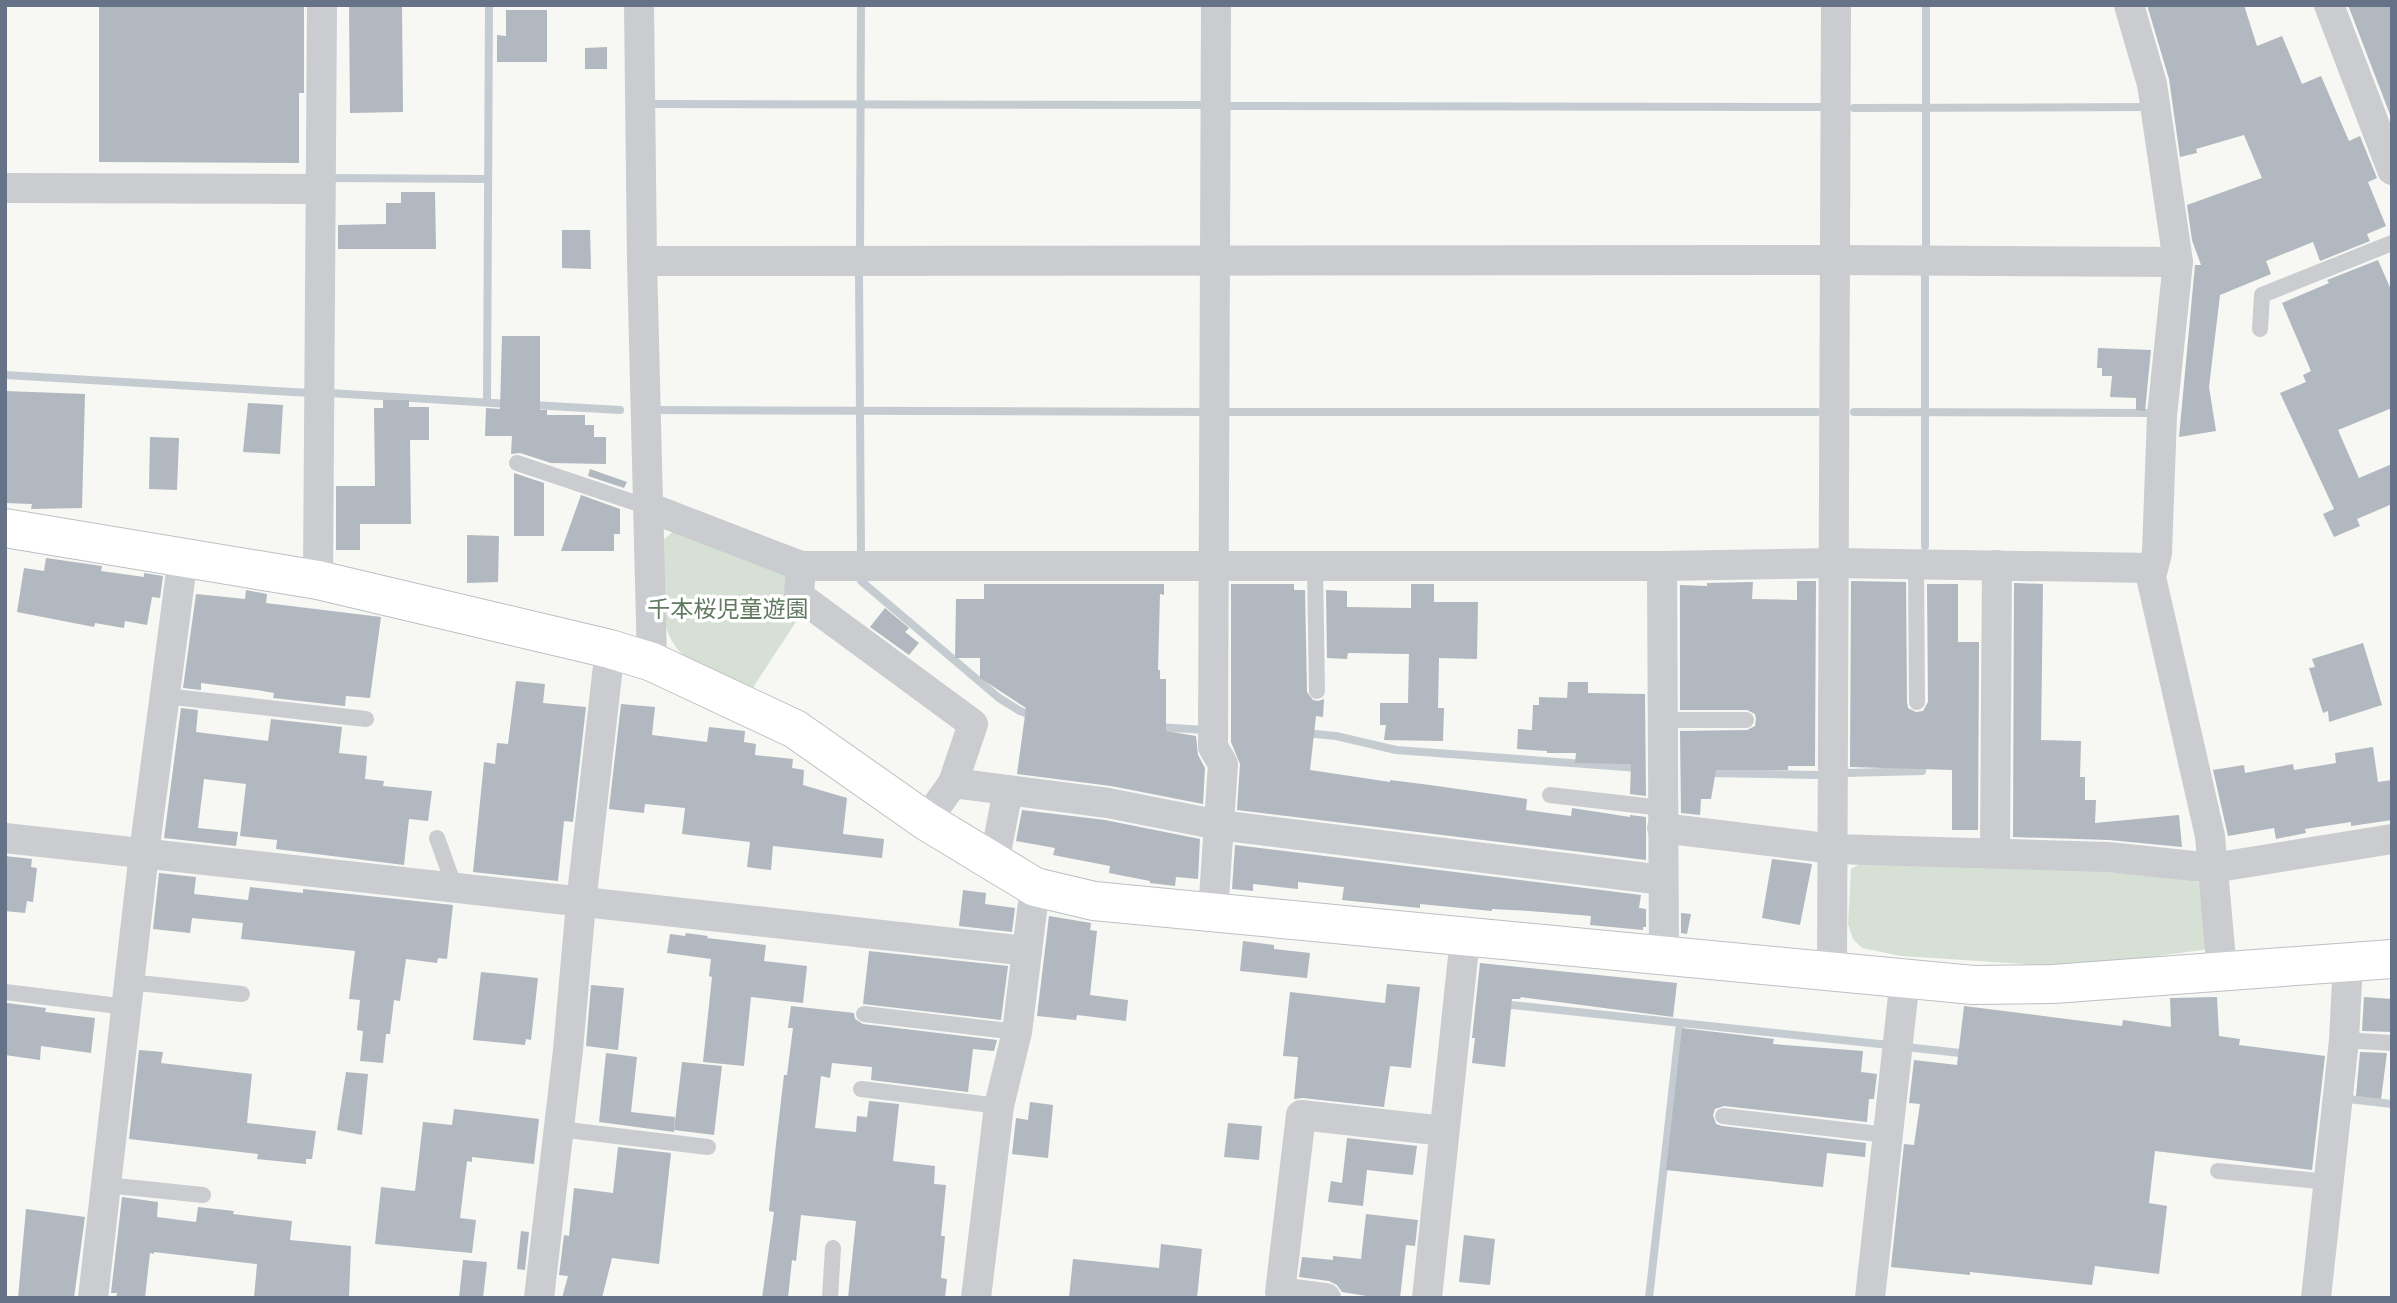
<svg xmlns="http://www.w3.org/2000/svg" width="2397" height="1303" font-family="Manrope,'Noto Sans JP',sans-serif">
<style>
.green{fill:#d7e0d5}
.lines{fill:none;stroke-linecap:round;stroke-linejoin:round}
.stream{stroke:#c4ccd2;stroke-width:8}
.building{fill:#b2b8bf}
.secondary-casing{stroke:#bcbfc4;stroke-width:40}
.lane{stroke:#caccd0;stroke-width:16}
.street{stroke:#caccd0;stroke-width:30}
.secondary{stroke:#fff;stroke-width:38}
.labels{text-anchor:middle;stroke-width:7;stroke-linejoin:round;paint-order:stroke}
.park-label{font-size:23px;fill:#617960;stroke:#fff}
</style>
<rect width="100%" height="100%" fill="#f7f7f4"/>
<g class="green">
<path d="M680,526L784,565L801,614L750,692C734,683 694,666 683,655C653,626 663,579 663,540Z"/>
<path d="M1867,860L2088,870L2191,880L2207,886L2210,949L2127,960L2041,965L1901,956L1862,948L1853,939L1848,924L1851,869Z"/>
</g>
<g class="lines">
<g class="stream">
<path d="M1926,5V253"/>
<path d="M654,104L1207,105"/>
<path d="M1227,106L1820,107"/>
<path d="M1854,108L2147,107"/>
<path d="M330,178L488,179"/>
<path d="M860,252L861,5"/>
<path d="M859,272L861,554"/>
<path d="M5,375L310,393"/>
<path d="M330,393L509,404"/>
<path d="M487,402L489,5"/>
<path d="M532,405L620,410"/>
<path d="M656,410L1209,412"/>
<path d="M1226,412H1817"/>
<path d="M1854,412L2151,413"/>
<path d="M1925,546V268"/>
<path d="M860,574L861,581L999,698L1020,711L1034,716"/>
<path d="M1158,727L1205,730"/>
<path d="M1304,733L1336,736L1396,750L1639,768"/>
<path d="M1708,773L1816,775"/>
<path d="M1846,773L1922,771V761"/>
<path d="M1502,1004L1889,1045"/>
<path d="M1906,1047L1969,1054"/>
<path d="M2348,1099L2392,1104"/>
<path d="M1649,1298L1680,1023"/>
</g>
</g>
<g class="building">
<path d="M99,5H304V93H299V163L99,162Z"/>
<path d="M349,5H402L403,112L350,113Z"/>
<path d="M2147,5H2244L2257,46L2282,36L2302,84L2321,76L2349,141L2360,136L2377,178L2368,182L2386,226L2367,234L2370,241L2320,261L2313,242L2266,261L2271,274L2220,295L2209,387L2216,431L2179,437L2195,265H2201L2192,240L2187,205L2262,178L2244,135L2196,149L2197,153L2180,157L2169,79Z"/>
<path d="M2348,5H2392V120Z"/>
<path d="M506,10H547V62H497V35L506,36Z"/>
<path d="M607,47V69H585V48Z"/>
<path d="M401,192H435L436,249H338V225L386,224V203H401Z"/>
<path d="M562,230H590L591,269L562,268Z"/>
<path d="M2378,260L2392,292V408L2338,430L2359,478L2392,464V504L2357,519L2360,526L2334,537L2323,514L2334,509L2280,393L2306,382L2303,375L2311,371L2282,303L2329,283L2327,280Z"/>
<path d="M502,336H540V410H547V415H585V425H594V437H606V464L551,463L520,453L511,454L512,436H485L486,408L500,409Z"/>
<path d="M2098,348L2151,350L2145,411L2136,410V398L2110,397L2112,376H2102V368H2097Z"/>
<path d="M5,391L85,394L82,508L31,509L32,504L5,503Z"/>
<path d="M383,400H409V407H429V440H410L411,524H360V550H336V486H375L374,408H383Z"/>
<path d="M248,403L283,405L280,454L243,452Z"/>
<path d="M150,437L179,438L177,490L149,489Z"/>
<path d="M590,469L627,482L624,488L588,476Z"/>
<path d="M514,473L544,483V536H514Z"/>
<path d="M581,495L620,509V534H614V551H561Z"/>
<path d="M467,535L499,536L498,582L467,583Z"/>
<path d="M46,558L102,566L101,571L144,577V573L163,576L160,598L152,597L147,625L125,621L124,628L95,623L94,627L17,612L24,568L44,571Z"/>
<path d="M1797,581H1816L1815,766H1788V770H1716L1711,799H1701L1700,815L1681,813L1680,731L1747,730L1755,726L1756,719L1755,714L1747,710H1680V585L1707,586V583L1753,582L1752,599L1797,600Z"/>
<path d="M1851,581L1906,582L1907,702L1908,708L1916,712L1923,711L1928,702L1927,584H1958V642H1979L1978,830H1952V770L1850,767Z"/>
<path d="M2014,583L2043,584L2041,740L2081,741L2080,777H2085V800H2096L2095,823L2179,815L2182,847L2109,840L2013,837Z"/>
<path d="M984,584H1164V595L1160,594L1158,670H1160V679H1166V731L1196,736L1198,755L1205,768L1203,804L1111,786L1017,774L1026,708L980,678V658H955L956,599H984Z"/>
<path d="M1231,584H1294V590H1305L1307,692L1313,700L1318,701L1324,699L1323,717L1316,716L1310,770L1390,782V780L1430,785L1527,799L1526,810L1571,816L1572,808L1630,817V815L1646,817V860L1237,810L1240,764L1231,742Z"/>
<path d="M1411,584H1434V602H1478L1477,659L1439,658L1438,708H1444L1443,741L1384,740L1386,725H1380V703H1408L1409,654L1348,653L1347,659L1327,658L1326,590L1347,591V607L1411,608Z"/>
<path d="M246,590L267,594L266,603L381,617L370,698L346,696L345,706L273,698L274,693L257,690L201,683V690L183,688L196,594L245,599Z"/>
<path d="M885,608L909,628L905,632L919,643L909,655L870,627Z"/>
<path d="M2363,643L2382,705L2329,722L2328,711L2323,713L2309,668L2315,667L2312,659Z"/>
<path d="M516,681L545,684L543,703L586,707L573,822L564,821L558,881L473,872L484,762L495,764L497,743L508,744Z"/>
<path d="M1568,682H1588V693L1645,694L1646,796L1630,794L1631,764L1575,763L1576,753H1547V751L1517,749L1518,729L1532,730L1533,705H1539V697L1567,698Z"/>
<path d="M621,704L655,707L652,735L707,742L709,727L745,731L744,742L756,744L755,755L793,759L792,768L804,770L803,785L847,798L843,834L884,839L882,858L773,846L771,870L747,867L750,842L682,834L685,808L645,804L644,813L609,809Z"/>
<path d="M181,708L198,710L196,732L268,741L271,719L342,727L339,753L367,756L365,779L384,781L383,786L432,791L428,821L409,819L404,865L276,849L277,840L240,836L246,784L204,779L198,828L238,832L236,846L164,838Z"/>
<path d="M2373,747L2378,782L2392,780V820L2351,826V822L2305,829L2306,833L2276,839L2274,828L2228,836L2213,770L2244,765L2245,773L2293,764L2294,770L2336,763L2335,753Z"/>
<path d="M1022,810L1105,820L1200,839L1198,879L1176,877L1175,886L1150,883V881L1109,873L1110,866L1053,855L1055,848L1016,841Z"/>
<path d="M1235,845L1641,895L1639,908L1646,909V927H1643V930L1590,925L1591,916L1529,911L1492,909V911L1420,904V908L1342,900L1344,887L1298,882V889L1253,884V891L1232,889Z"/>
<path d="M5,856L32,859L31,867L37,868L33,902L27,901L25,913L5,911Z"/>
<path d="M1772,859L1812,864L1800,925L1762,918Z"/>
<path d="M159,873L196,877L194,894L248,900L250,887L303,893V889L453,905L447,959L438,958L437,963L406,959L400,1001L394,1000L390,1034H386L383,1063L360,1061L363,1031L357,1030L360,1000L349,999L355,951L241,939L243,923L192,918L190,933L153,929Z"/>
<path d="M963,890L986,893L985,904L1015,908L1012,932L959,926Z"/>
<path d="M1681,913L1691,914L1687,934L1681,933Z"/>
<path d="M1049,916L1091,923L1090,930L1097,931L1090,995L1128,1000L1126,1021L1077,1015L1076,1020L1037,1016Z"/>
<path d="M686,933L708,936L707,938L766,945L764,961L807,966L803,1003L751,997L744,1066L703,1062L712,977L709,976L711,959L667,953L670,934L685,936Z"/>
<path d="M1243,941L1274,945V949L1310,953L1307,978L1240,971Z"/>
<path d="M869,951L1008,966L1001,1020L863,1004Z"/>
<path d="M1480,963L1677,983L1673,1017L1521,997L1520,999H1512L1505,1067L1472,1063L1475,1038H1472Z"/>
<path d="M481,972L538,978L531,1040L526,1039L525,1045L473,1040Z"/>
<path d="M1387,984L1420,987L1411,1068L1390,1066L1384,1107L1303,1098L1294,1099L1298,1057L1283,1056L1290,992L1385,1003Z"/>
<path d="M591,985L624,988L618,1050L586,1046Z"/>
<path d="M2217,997L2219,1036L2240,1039L2239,1045L2325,1056L2312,1170L2155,1151L2149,1203L2167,1206L2159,1274L2095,1266L2092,1285L1970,1272V1275L1891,1267L1904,1144L1914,1145L1920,1104L1909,1103L1914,1060L1957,1065L1964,1006L2122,1026L2123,1020L2171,1027L2170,998Z"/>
<path d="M2364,997L2392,999V1032L2362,1031Z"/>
<path d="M7,1003L46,1008L45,1012L95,1018L91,1053L41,1046L40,1060L5,1055Z"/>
<path d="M791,1006L854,1013L855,1019L863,1024L997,1040L994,1051L973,1049L968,1092L871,1080L872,1067L832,1063L830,1078L821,1076L815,1128L856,1132L857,1116L867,1117L869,1101L899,1104L893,1161L935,1166L934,1184L946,1185L941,1236H945L941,1278L947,1279L945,1298H848L856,1221L801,1215L796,1261L792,1260L788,1298H762L774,1212L769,1211L776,1144L784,1075H787L793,1028H788Z"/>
<path d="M1682,1028L1774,1039L1773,1044L1863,1051L1861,1072L1877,1074L1874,1099H1869L1867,1122L1724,1106L1715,1109L1713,1115L1716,1124L1722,1126L1866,1143L1865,1157L1827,1153L1823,1187L1666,1170Z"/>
<path d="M139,1050L163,1052L161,1063L252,1074L247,1123L316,1131L312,1159H306V1164L257,1159L258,1154L129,1139Z"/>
<path d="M2360,1052L2387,1053L2381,1099L2356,1096Z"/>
<path d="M606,1053L637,1057L631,1112L675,1117L674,1132L599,1122Z"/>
<path d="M682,1062L722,1066L714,1135L674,1130Z"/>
<path d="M346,1072L368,1074L362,1135L337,1130Z"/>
<path d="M1030,1102L1053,1105L1048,1158L1012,1154L1016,1118L1028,1120Z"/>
<path d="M454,1109L539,1119L534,1164L472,1157V1162L467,1161L460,1218L476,1220L472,1253L375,1244L381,1187L415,1191L423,1122L452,1125Z"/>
<path d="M1228,1123L1262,1126L1259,1160L1224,1157Z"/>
<path d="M1347,1138L1417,1146L1413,1175L1367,1170L1363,1206L1328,1202L1331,1181L1342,1183Z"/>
<path d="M618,1147L671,1153L659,1264L612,1258L602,1298H562L568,1276L559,1275L564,1235L569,1236L574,1188L613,1193Z"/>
<path d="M122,1197L158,1202L157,1217L196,1222L198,1207L234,1211L233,1214L292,1221L290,1240L351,1246L349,1298H254L257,1264L154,1252V1254L150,1253L145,1298H116L117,1293H111Z"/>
<path d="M26,1209L85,1217L74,1298H18Z"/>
<path d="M1366,1214L1418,1220L1415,1246L1406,1245L1400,1298H1379L1342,1292L1337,1285L1329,1281L1299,1277L1302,1257L1333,1260V1256L1361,1259Z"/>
<path d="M521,1231L529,1232L525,1270L517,1269Z"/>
<path d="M1464,1235L1495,1239L1490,1285L1459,1282Z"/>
<path d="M1161,1244L1202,1249L1197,1298H1069L1073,1259L1159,1268Z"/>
<path d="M463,1260L487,1262L483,1298H459Z"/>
</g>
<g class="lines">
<g class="secondary-casing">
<path id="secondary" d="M5,528L318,580L610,649L652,662L795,729L926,821L1035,887L1094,901L1973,985L2053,984L2392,959"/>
</g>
<g class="lane">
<path d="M2260,329L2262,295L2392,243"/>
<path d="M517,463L648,507"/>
<path d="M1916,564L1917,702"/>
<path d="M1315,566L1317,691"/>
<path d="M165,696L366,719"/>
<path d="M1662,720H1746"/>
<path d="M1550,795L1662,808"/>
<path d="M437,838L455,888"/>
<path d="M129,982L242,994"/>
<path d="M5,992L127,1007"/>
<path d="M864,1014L1017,1032"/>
<path d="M2344,1040L2392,1043"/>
<path d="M861,1089L999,1106"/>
<path d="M1723,1116L1887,1135"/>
<path d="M559,1129L708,1147"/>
<path d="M2218,1171L2329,1182"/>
<path d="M106,1185L203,1195"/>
<path d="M830,1298L833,1248"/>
</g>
<g class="street">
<path d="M639,5L642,261L652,662"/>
<path d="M2129,5L2152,84L2178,262L2162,415L2157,553L2151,577L2210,836L2222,972"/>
<path d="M2329,5L2392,170"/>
<path d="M5,188L319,189"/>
<path d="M642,261L1835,260L2178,262"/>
<path d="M648,507L801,566H1662L1834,563L2152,568"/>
<path d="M801,566L799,596L973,724L953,783L926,821"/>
<path d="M1662,566L1664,956"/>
<path d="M318,580L322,5"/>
<path d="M953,783L1108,803L1219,825L1663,880"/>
<path d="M1662,828L1834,849L2108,857L2213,868L2392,839"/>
<path d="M5,838L1027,951"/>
<path d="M1995,852L1997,565"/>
<path d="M994,863L1008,790"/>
<path d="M1213,913L1223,764L1213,747L1216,5"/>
<path d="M1832,972L1836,5"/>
<path d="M93,1298L144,853L183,557"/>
<path d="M539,1298L568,1050L581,903L610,649"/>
<path d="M976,1298L999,1106L1017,1032L1035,887"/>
<path d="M1326,1298L1280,1292L1301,1115L1444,1131"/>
<path d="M1427,1298L1465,938"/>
<path d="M1870,1298L1905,978"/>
<path d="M2316,1298L2344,1040L2348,962"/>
</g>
<use href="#secondary" class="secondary"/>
</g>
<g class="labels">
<g class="park-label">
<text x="728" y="617">千本桜児童遊園</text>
</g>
</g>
<rect width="2397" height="1303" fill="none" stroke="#657287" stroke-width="14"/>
</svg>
